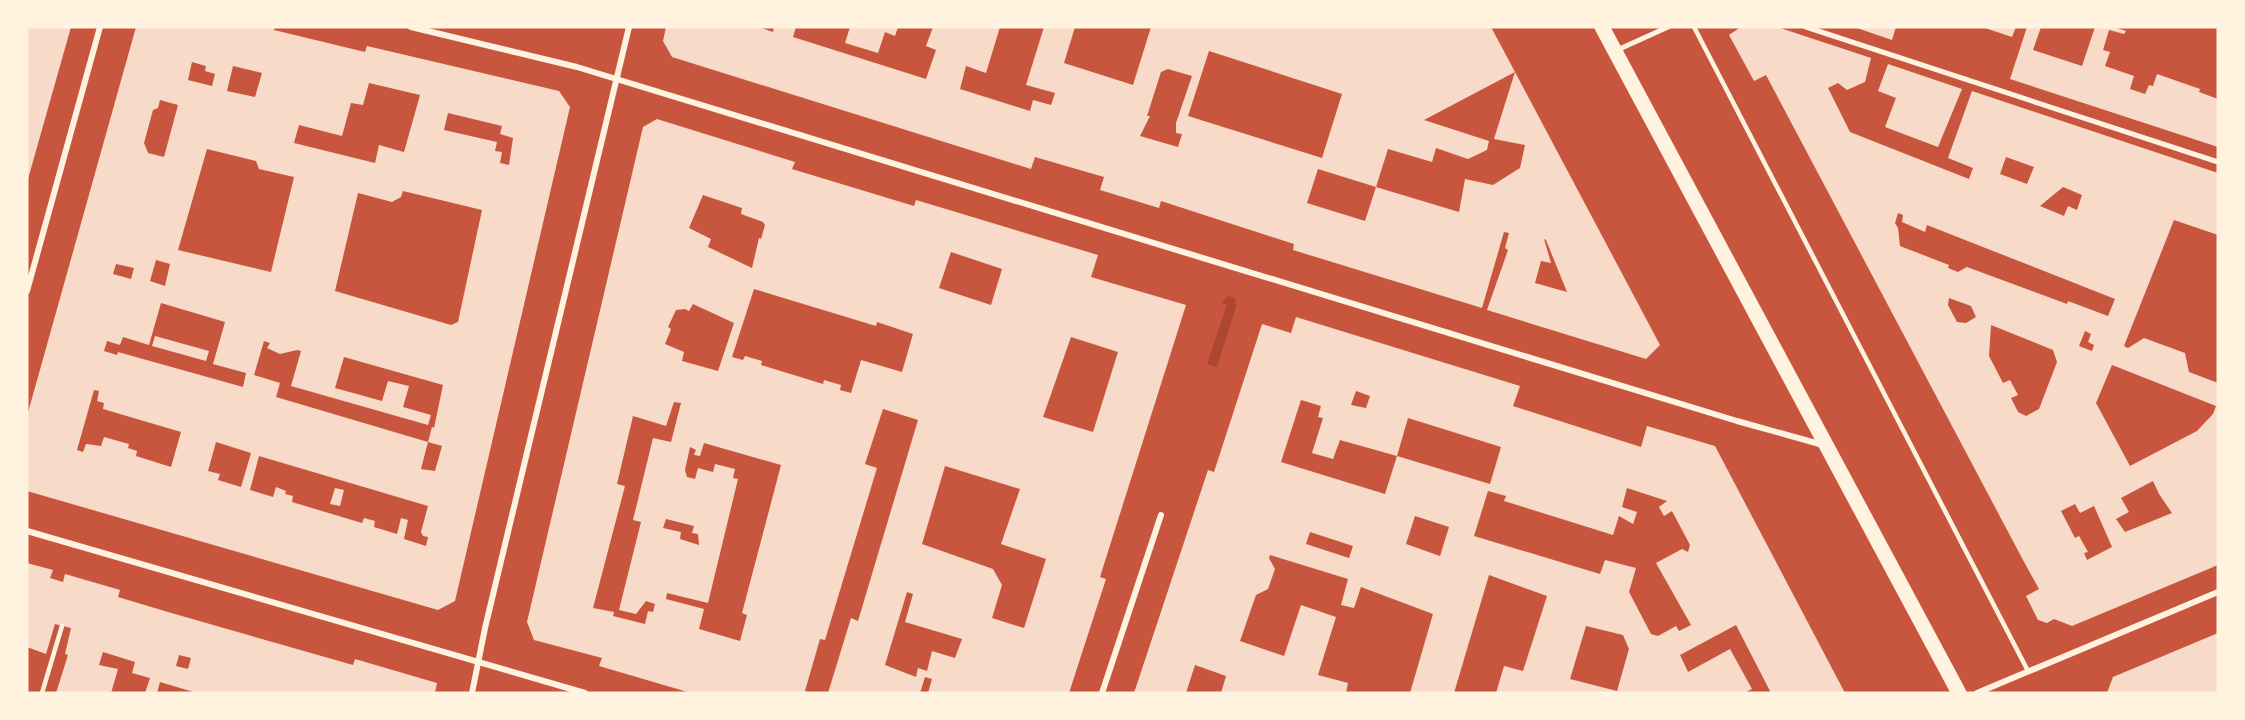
<svg xmlns="http://www.w3.org/2000/svg" width="2245" height="720" font-family="Commissioner,sans-serif">
<style>
.green{fill:#ae4732}
.building{fill:#f7dbc8;fill-rule:evenodd}
.lines{fill:none;stroke-linecap:round;stroke-linejoin:round}
.service{stroke:#fff3e0;stroke-width:4.5}
.pedestrian{stroke:#fff3e0;stroke-width:5}
.minor{stroke:#fff3e0;stroke-width:6}
.primary{stroke:#fff3e0;stroke-width:15}
</style>
<rect width="100%" height="100%" fill="#c8553d"/>
<path class="green" d="M1228,296L1235,298L1236,307L1217,367L1207,364L1227,305L1221,303Z"/>
<g class="building">
<path d="M27,27H71L28,179H27Z"/>
<path d="M136,27H275L274,30L365,52L367,46L559,91L570,107L455,601L438,610L27,491V416ZM192,62L206,66L205,71L215,74L212,86L188,80ZM233,66L262,73L255,97L227,91ZM369,83L420,95L404,152L379,145L375,163L294,143L299,125L342,136L351,103L363,105ZM160,100L178,105L164,157L148,153L144,143L153,110L158,108ZM448,113L502,126L500,134L513,138L509,165L500,163L502,152L495,151L497,142L444,130ZM207,149L256,161L259,169L294,177L271,272L178,250ZM403,191L482,210L458,322L451,325L335,291L358,193L392,202L401,197ZM156,260L170,264L165,286L150,281ZM116,264L134,268L131,279L113,274ZM161,303L225,322L213,364L246,373L243,387L118,352L117,355L104,351L107,341L120,345L123,337L149,345ZM264,341L270,343L267,348L280,354L297,350L301,351L291,386L428,425L431,415L403,407L409,386L388,381L382,401L335,388L344,357L443,385L434,428L432,427L428,442L442,446L435,471L421,469L428,442L276,397L280,383L254,375ZM94,390L99,391L97,401L104,403L103,409L181,432L171,467L136,456L137,451L128,448L129,444L104,437L101,446L86,444L83,452L77,450ZM216,442L251,453L241,487L218,480L220,474L208,471ZM259,456L428,506L421,532L423,536L428,537L426,546L404,539L408,520L401,518L397,534L374,527L375,521L364,518L362,523L292,502L293,496L285,494L286,491L276,487L273,497L250,490Z"/>
<path d="M666,27H758L773,32L774,27H796L793,37L926,79L936,50L926,46L933,27H1000L986,73L966,66L960,89L1030,111L1033,100L1051,105L1055,93L1026,85L1044,27H1075L1064,63L1133,85L1151,27H1491L1515,72L1424,120L1489,141L1487,150L1468,159L1436,148L1432,162L1388,149L1376,187L1318,169L1307,203L1365,221L1376,187L1459,212L1465,179L1493,185L1520,168L1525,145L1494,139L1515,72L1660,345L1646,359L1487,310L1508,250L1505,248L1509,233L1504,232L1482,308L1293,250L1294,244L1161,201L1159,208L1100,190L1104,177L1035,157L1031,169L672,57L663,41ZM1209,51L1342,94L1322,158L1188,116ZM1168,69L1192,76L1176,123V133L1182,134L1178,147L1140,136L1150,116H1147L1161,72ZM1544,239L1546,240L1567,292L1535,283L1541,261L1551,263Z"/>
<path d="M850,27H898L895,36L885,32L878,53L845,43Z"/>
<path d="M1741,27H1777L1871,58L1865,82L1847,90L1838,83L1828,88L1850,132L1969,179L1973,168L1948,158L1972,91L2218,173V235L2174,220L2124,346L2128,348L2144,338L2185,353L2189,372L2218,383V565L2072,626L2054,619L2047,623L2038,620L2026,596L2039,589L2023,560L1766,75L1754,81L1729,35ZM2006,157L2034,167L2027,184L2000,174ZM2063,187L2082,195L2077,210L2068,206L2064,216L2040,206ZM1898,213L1903,215L1902,222L1925,232L1927,225L2115,299L2108,316L2068,301L2067,304L1967,267L1958,272L1948,268L1949,265L1900,246L1898,228L1895,223ZM1949,298L1971,306L1976,317L1966,323L1957,322L1948,305ZM1991,325L2053,350L2057,362L2039,409L2026,416L2018,412L2011,398L2018,395L2010,380L2003,383L1989,356ZM2085,331L2091,334L2088,342L2094,345L2092,351L2079,346ZM2112,365L2216,406L2213,414L2197,431L2130,466L2096,403ZM2153,481L2159,494L2172,513L2125,532L2116,519L2129,512L2121,498ZM2075,504L2080,513L2094,506L2112,547L2087,560L2084,553L2088,552L2079,536L2075,538L2061,511Z"/>
<path d="M1854,27H1896L1892,40Z"/>
<path d="M1982,27H2016L2012,37Z"/>
<path d="M2027,27H2041L2033,50L2082,66L2095,27H2114L2126,31L2124,34L2109,30L2103,50L2110,52L2105,66L2134,76L2130,89L2145,94L2149,85L2153,86L2157,74L2200,89L2199,92L2218,99V147L2010,79Z"/>
<path d="M1888,64L1962,89L1938,147L1885,127L1896,98L1878,91Z"/>
<path d="M657,119L795,162L792,169L914,206L916,200L1098,255L1091,277L1186,305L1100,577L1106,579L1069,693H928L932,679L925,677L920,693H828L851,618L858,621L918,420L883,409L865,464L877,468L825,640L820,639L805,691L809,693H691L599,666L602,658L534,640L527,622L643,127ZM703,195L742,208L741,214L763,222L765,225L761,239L759,238L752,268L708,247L711,239L689,228ZM951,252L1002,269L991,305L939,288ZM754,289L876,326L877,322L913,334L902,372L861,360L851,393L840,390L841,385L824,380L823,384L761,365L762,361L745,356L743,360L732,357ZM693,304L734,323L718,371L682,361L684,352L665,344L671,329L668,327L676,310L685,309L689,311ZM1071,337L1118,352L1093,432L1043,417ZM674,402L681,403L671,442L653,438L633,520L641,522L619,610L636,614L646,601L655,604L653,612L648,611L645,624L613,616L614,612L593,608L625,486L617,484L633,416L666,426ZM704,443L781,465L742,613L747,615L740,641L699,629L704,609L666,599L667,593L708,603L738,479L733,478L735,469L715,464L713,472L698,468L695,479L687,477L685,470L690,447L696,450L694,455L700,456ZM945,466L1020,489L1001,544L1046,559L1024,628L992,618L1002,585L993,569L922,544ZM666,519L694,526L692,533L698,534L699,545L680,539L681,532L663,528ZM907,592L913,594L905,622L962,639L955,658L932,651L927,671L918,668L916,677L885,665Z"/>
<path d="M1296,317L1520,386L1513,406L1641,447L1647,426L1715,446L1845,693H1771L1736,625L1680,655L1688,672L1730,649L1752,689L1744,693H1496L1504,666L1523,671L1547,596L1489,575L1454,693H1410L1433,614L1361,587L1354,608L1341,605L1348,579L1270,555L1269,558L1275,569L1268,589L1256,595L1240,641L1284,656L1301,605L1336,617L1318,675L1348,683L1346,693H1221L1226,676L1195,665L1186,693H1134L1208,470L1214,472L1262,324L1291,333ZM1356,391L1370,396L1366,408L1351,405ZM1301,400L1321,406L1318,417L1323,418L1312,453L1333,459L1340,440L1397,456L1408,418L1501,447L1490,484L1397,456L1385,494L1281,462ZM1627,488L1667,501L1659,507L1664,516L1672,511L1690,545L1688,552L1682,549L1656,563L1691,625L1679,631L1676,626L1658,636L1651,634L1629,592L1636,568L1605,560L1600,574L1474,536L1488,491L1506,496L1504,501L1613,535L1619,516L1633,524L1637,512L1622,507ZM1415,516L1449,527L1440,556L1406,544ZM1310,532L1353,546L1349,558L1306,544ZM1586,626L1623,635L1629,649L1617,691L1570,679Z"/>
<path d="M155,336L209,351L206,361L152,346Z"/>
<path d="M335,488L344,490L340,506L330,504Z"/>
<path d="M27,563L53,570L50,578L63,582L65,574L120,590L118,597L168,612L353,665L355,659L437,683L435,693H197L160,682L157,693H145L150,678L132,673L135,662L103,652L99,665L118,669L111,693H56L68,655L65,654L71,628L55,624L46,654L27,647ZM179,655L191,658L188,669L176,666Z"/>
<path d="M2218,633V691L2214,693H2107L2113,677Z"/>
</g>
<g class="lines">
<g class="service">
<path d="M1694,27L2028,671"/>
<path d="M42,693L62,626"/>
</g>
<g class="pedestrian">
<path d="M1806,27L2218,162"/>
<path d="M1615,51L1668,27"/>
</g>
<g class="minor">
<path d="M411,27L577,67L1737,421L1823,445"/>
<path d="M27,291L100,27"/>
<path d="M27,531L585,693"/>
<path d="M472,693L485,628L629,27"/>
<path d="M1102,693L1161,515"/>
<path d="M1977,693L2218,592"/>
</g>
<path class="primary" d="M1602,27L1959,693"/>
</g>
<rect width="2245" height="720" fill="none" stroke="#fff3e0" stroke-width="57"/>
</svg>
